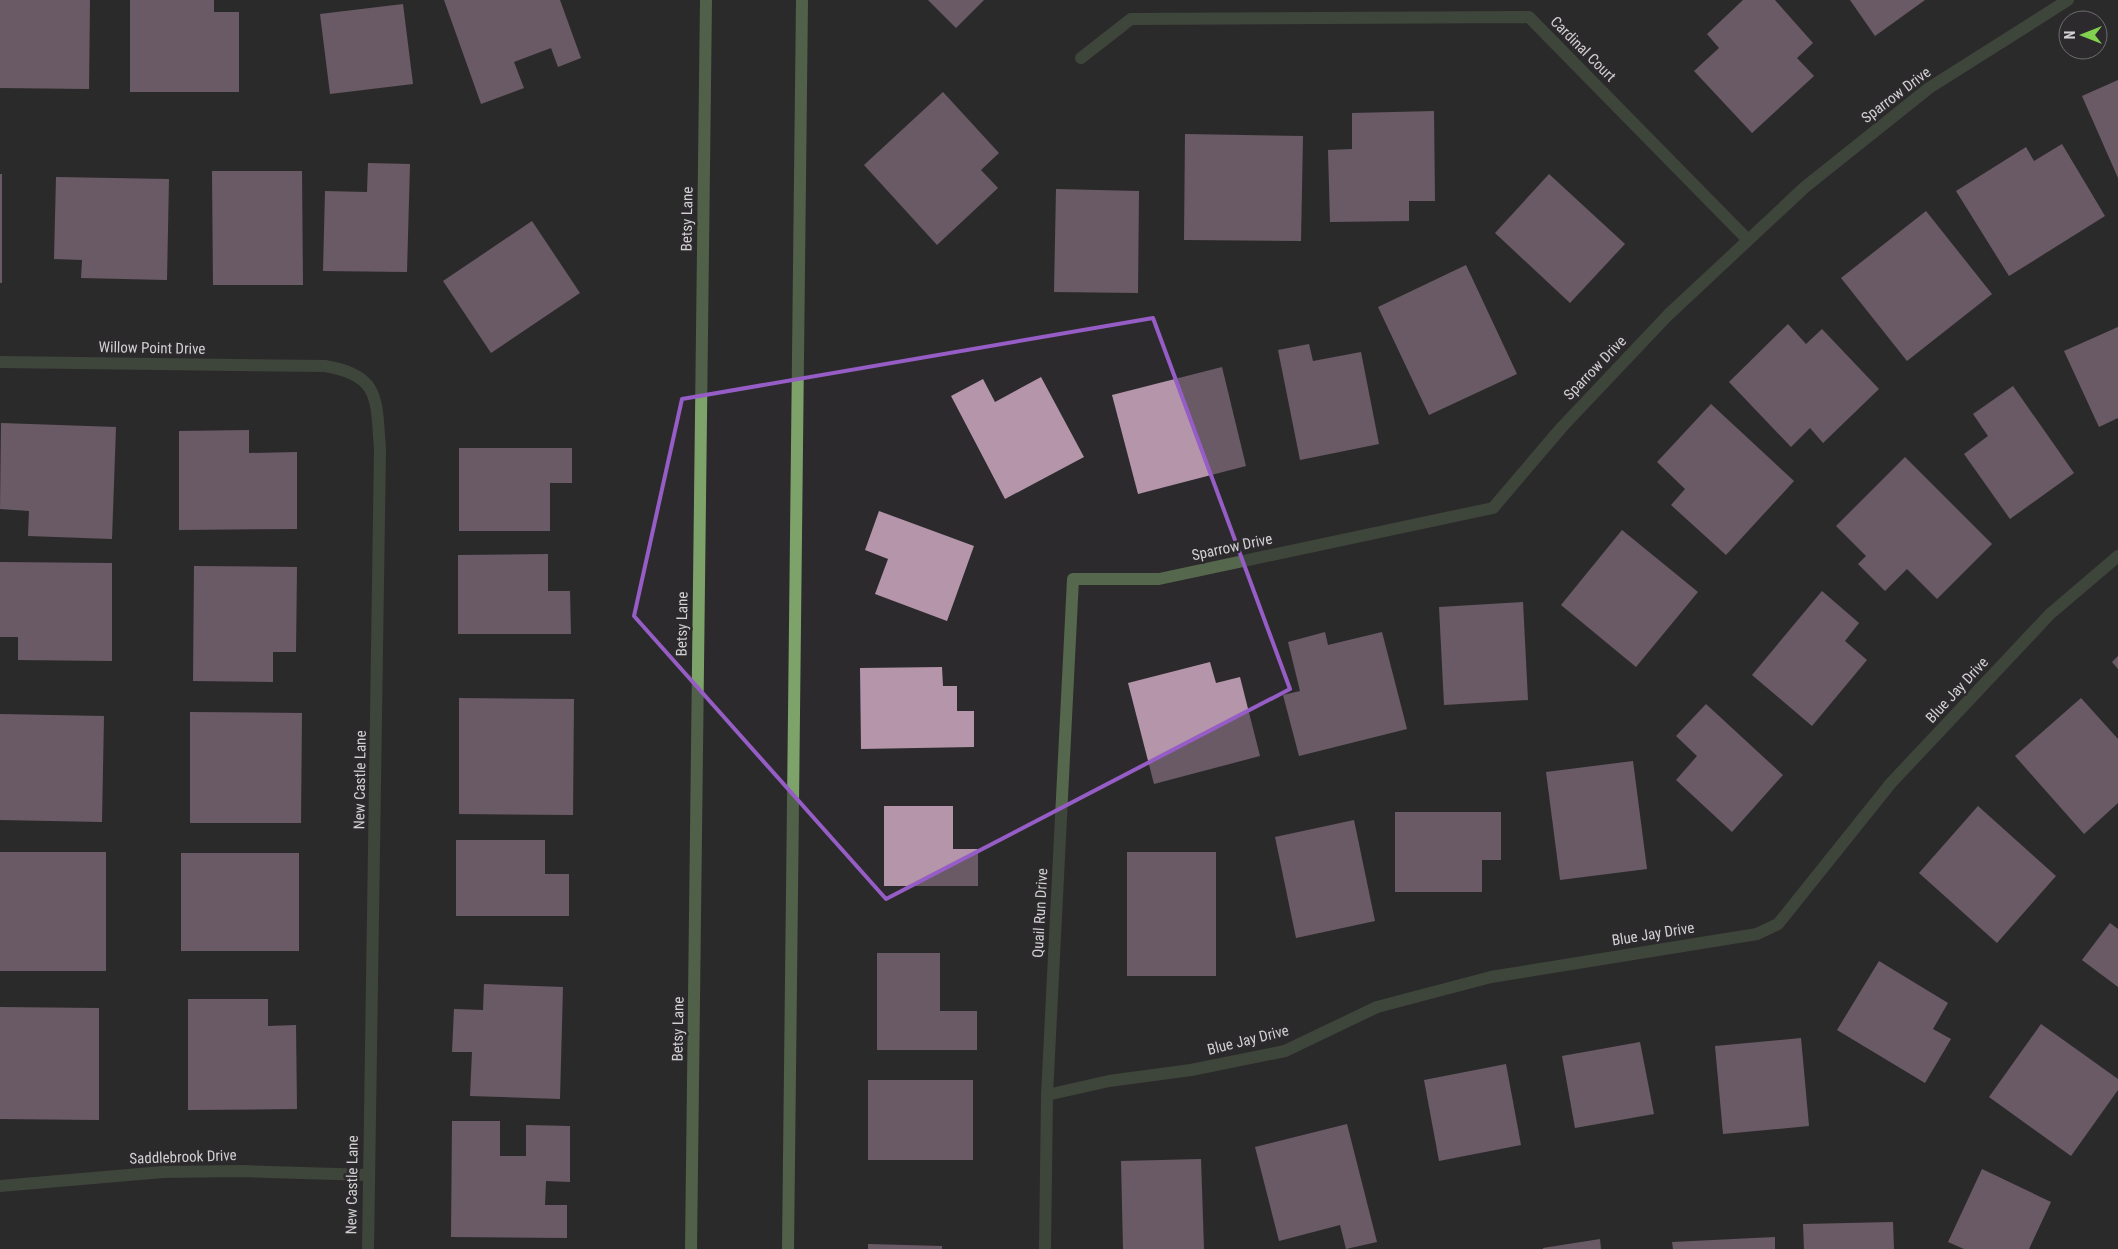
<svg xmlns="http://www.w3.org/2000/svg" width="2118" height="1249" font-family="'Roboto Condensed',sans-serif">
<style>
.building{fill:#b495aa}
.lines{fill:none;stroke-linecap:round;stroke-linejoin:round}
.minor{stroke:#55674c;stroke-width:12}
.major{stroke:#7ea36a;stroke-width:12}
.marked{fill:none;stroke:#955dc5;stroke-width:4;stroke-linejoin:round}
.labels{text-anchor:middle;stroke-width:5;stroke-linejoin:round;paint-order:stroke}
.street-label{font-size:15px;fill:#d2d0d2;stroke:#2c2a2c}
</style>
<rect width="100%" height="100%" fill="#2c2a2c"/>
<g class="building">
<path d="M0,0H90L89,89L0,88Z"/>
<path d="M130,0H214V12H239V92H130Z"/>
<path d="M444,0H560L581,58L558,67L551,48L514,62L524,88L481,104Z"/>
<path d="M928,0H984L956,28Z"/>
<path d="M1743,0H1775L1813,43L1797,58L1814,76L1752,133L1694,71L1719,48L1707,34Z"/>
<path d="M1850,0H1925L1875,36Z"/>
<path d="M403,4L413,84L330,94L320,14Z"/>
<path d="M2118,80V178L2082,96Z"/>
<path d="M943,92L999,153L981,170L998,188L937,245L864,165Z"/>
<path d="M1434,111L1435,201H1409V221L1330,222L1328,150L1352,149V113Z"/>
<path d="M1185,134L1303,136L1301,241L1184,240Z"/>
<path d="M2062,144L2105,216L2009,276L1956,191L2026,147L2034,161Z"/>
<path d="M368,163L410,164L407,272L323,271L325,191L367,192Z"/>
<path d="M212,171H302L303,285H213Z"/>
<rect x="0" y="174" width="2" height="109"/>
<path d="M1549,174L1625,244L1570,303L1495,233Z"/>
<path d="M56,177L169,179L167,280L81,278L82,260L54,259Z"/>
<path d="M1056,189L1139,191L1138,293L1054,292Z"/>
<path d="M1926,211L1992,294L1907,361L1841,278Z"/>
<path d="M532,221L580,293L491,353L443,281Z"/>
<path d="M1466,265L1517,374L1429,415L1378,307Z"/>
<path d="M1788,324L1806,344L1822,329L1879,389L1823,443L1810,428L1791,447L1729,382Z"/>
<path d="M2118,327V418L2099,427L2064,351Z"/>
<path d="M1309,344L1313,361L1361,352L1379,444L1300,460L1278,350Z"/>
<path d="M1222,367L1246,466L1138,494L1112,395Z"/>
<path d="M1041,377L1084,457L1005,499L951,396L983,379L995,402Z"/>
<path d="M2013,386L2074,473L2010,519L1964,454L1988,436L1973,414Z"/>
<path d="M1711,404L1794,481L1726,555L1671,505L1685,489L1657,462Z"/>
<path d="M1,423L116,427L112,539L28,536L29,511L0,509Z"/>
<path d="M249,430V453L297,452V529L179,530V431Z"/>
<path d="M459,448H572V483H550V531H459Z"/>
<path d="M1905,457L1992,544L1937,599L1907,569L1885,591L1858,564L1866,556L1836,526Z"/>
<path d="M879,511L974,546L947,621L875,594L888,559L865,550Z"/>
<path d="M1622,530L1698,592L1636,667L1561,605Z"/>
<path d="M548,554V591H570L571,634H458V555Z"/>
<path d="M0,562L112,563V661L18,660V637H0Z"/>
<path d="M194,566L297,567L296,652H273V682L193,681Z"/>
<path d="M1822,591L1859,623L1845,641L1867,660L1812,726L1752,675Z"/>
<path d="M1523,602L1528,700L1444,705L1439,607Z"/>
<path d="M1325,632L1328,645L1382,632L1407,729L1299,756L1283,695L1300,691L1288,642Z"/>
<path d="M2118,656V669L2112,662Z"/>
<path d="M1210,662L1216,683L1240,677L1260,756L1154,784L1128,683Z"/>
<path d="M942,667L943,686H957V711H974V747L861,749L860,668Z"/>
<path d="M459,698L574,699L573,815L459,814Z"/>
<path d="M2081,698L2118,739V803L2084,834L2015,756Z"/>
<path d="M1706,704L1783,775L1732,832L1676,780L1697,756L1676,736Z"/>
<path d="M190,712L302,713L301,823H190Z"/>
<path d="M0,714L104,716L102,822L0,820Z"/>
<path d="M1633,761L1647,869L1560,880L1546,772Z"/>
<path d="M884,806H953V849H978V886H884Z"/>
<path d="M1978,806L2056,876L1997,943L1919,873Z"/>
<path d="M1395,812H1501V860H1482V892H1395Z"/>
<path d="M1354,820L1375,921L1296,938L1275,837Z"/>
<path d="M456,840H545V874H569V916H456Z"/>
<rect x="0" y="852" width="106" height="119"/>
<rect x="1127" y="852" width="89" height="124"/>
<rect x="181" y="853" width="118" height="98"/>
<path d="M2110,923L2118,929V987L2082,960Z"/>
<path d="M877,953H940V1011H977V1050H877Z"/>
<path d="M1879,961L1948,1003L1933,1029L1951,1039L1925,1083L1837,1030Z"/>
<path d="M484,984L563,987L560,1099L470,1096L472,1052H452L454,1009L483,1010Z"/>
<path d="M188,999H268V1026L296,1025L297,1109L188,1110Z"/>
<path d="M0,1007L99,1008V1120L0,1119Z"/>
<path d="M2041,1024L2118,1079V1090L2071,1156L1989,1097Z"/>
<path d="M1801,1038L1809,1126L1723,1134L1715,1046Z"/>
<path d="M1640,1042L1654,1114L1575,1128L1562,1056Z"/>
<path d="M1506,1064L1521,1145L1439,1161L1424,1080Z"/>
<rect x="868" y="1080" width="105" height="80"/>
<path d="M452,1121H500V1156H526V1125L570,1126V1182L546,1181L545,1205H567V1238L451,1237Z"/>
<path d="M1347,1124L1377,1242L1346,1249L1340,1225L1279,1241L1255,1147Z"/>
<path d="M1201,1159L1204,1249H1123L1121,1161Z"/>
<path d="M1982,1169L2051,1202L2029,1249H1964L1948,1242Z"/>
<path d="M1893,1222L1894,1249H1804L1803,1224Z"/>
<path d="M1775,1237V1249H1673L1672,1242Z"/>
<path d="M1600,1239L1601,1249H1543V1248Z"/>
<path d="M868,1244L942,1246V1249H868Z"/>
</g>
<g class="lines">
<g class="minor">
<path d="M1081,58L1131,19L1529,17L1748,240"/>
<path d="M0,362L325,366C381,375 376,400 380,449L368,1249"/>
<path d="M1047,1095L1109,1081L1191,1070L1285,1051L1377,1007L1491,977L1757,934L1778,924L1891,783L2050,614L2118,556"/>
<path d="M0,1186L163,1172L241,1171L369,1175"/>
<path d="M1045,1249L1047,1095L1073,579H1159L1493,508L1562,427L1668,315L1805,187L1929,88L2068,0"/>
</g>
<g class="major">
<path d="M691,1249L706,0"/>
<path d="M788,1249L802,0"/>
</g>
</g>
<path d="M0 0H2118V1249H0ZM1153,318L1290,689L886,899L634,616L682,399Z" fill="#2c2a2c" fill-opacity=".55" fill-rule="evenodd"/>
<path class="marked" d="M1153,318L1290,689L886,899L634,616L682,399Z"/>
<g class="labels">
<g class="street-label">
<text transform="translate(1583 49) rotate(45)" y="5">Cardinal Court</text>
<text transform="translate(1896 95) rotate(-37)" y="5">Sparrow Drive</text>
<text transform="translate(687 219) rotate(-89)" y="5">Betsy Lane</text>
<text transform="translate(152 348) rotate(1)" y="5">Willow Point Drive</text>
<text transform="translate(1595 368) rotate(-46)" y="5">Sparrow Drive</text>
<text transform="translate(1232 547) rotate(-12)" y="5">Sparrow Drive</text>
<text transform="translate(682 624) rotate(-89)" y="5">Betsy Lane</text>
<text transform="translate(1957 690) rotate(-47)" y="5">Blue Jay Drive</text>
<text transform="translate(360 780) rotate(-89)" y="5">New Castle Lane</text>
<text transform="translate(1040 913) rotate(-87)" y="5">Quail Run Drive</text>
<text transform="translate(1653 934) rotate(-9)" y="5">Blue Jay Drive</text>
<text transform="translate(678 1029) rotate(-89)" y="5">Betsy Lane</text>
<text transform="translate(1248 1040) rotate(-14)" y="5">Blue Jay Drive</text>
<text transform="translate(183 1157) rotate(-2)" y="5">Saddlebrook Drive</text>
<text transform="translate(352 1185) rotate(-89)" y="5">New Castle Lane</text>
</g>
</g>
<g transform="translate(2083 35) rotate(270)"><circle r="24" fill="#2c2a2c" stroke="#6e6c6e"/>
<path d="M0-4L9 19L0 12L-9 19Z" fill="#82d050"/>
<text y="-8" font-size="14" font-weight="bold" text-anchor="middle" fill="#d2d0d2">N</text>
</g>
</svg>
